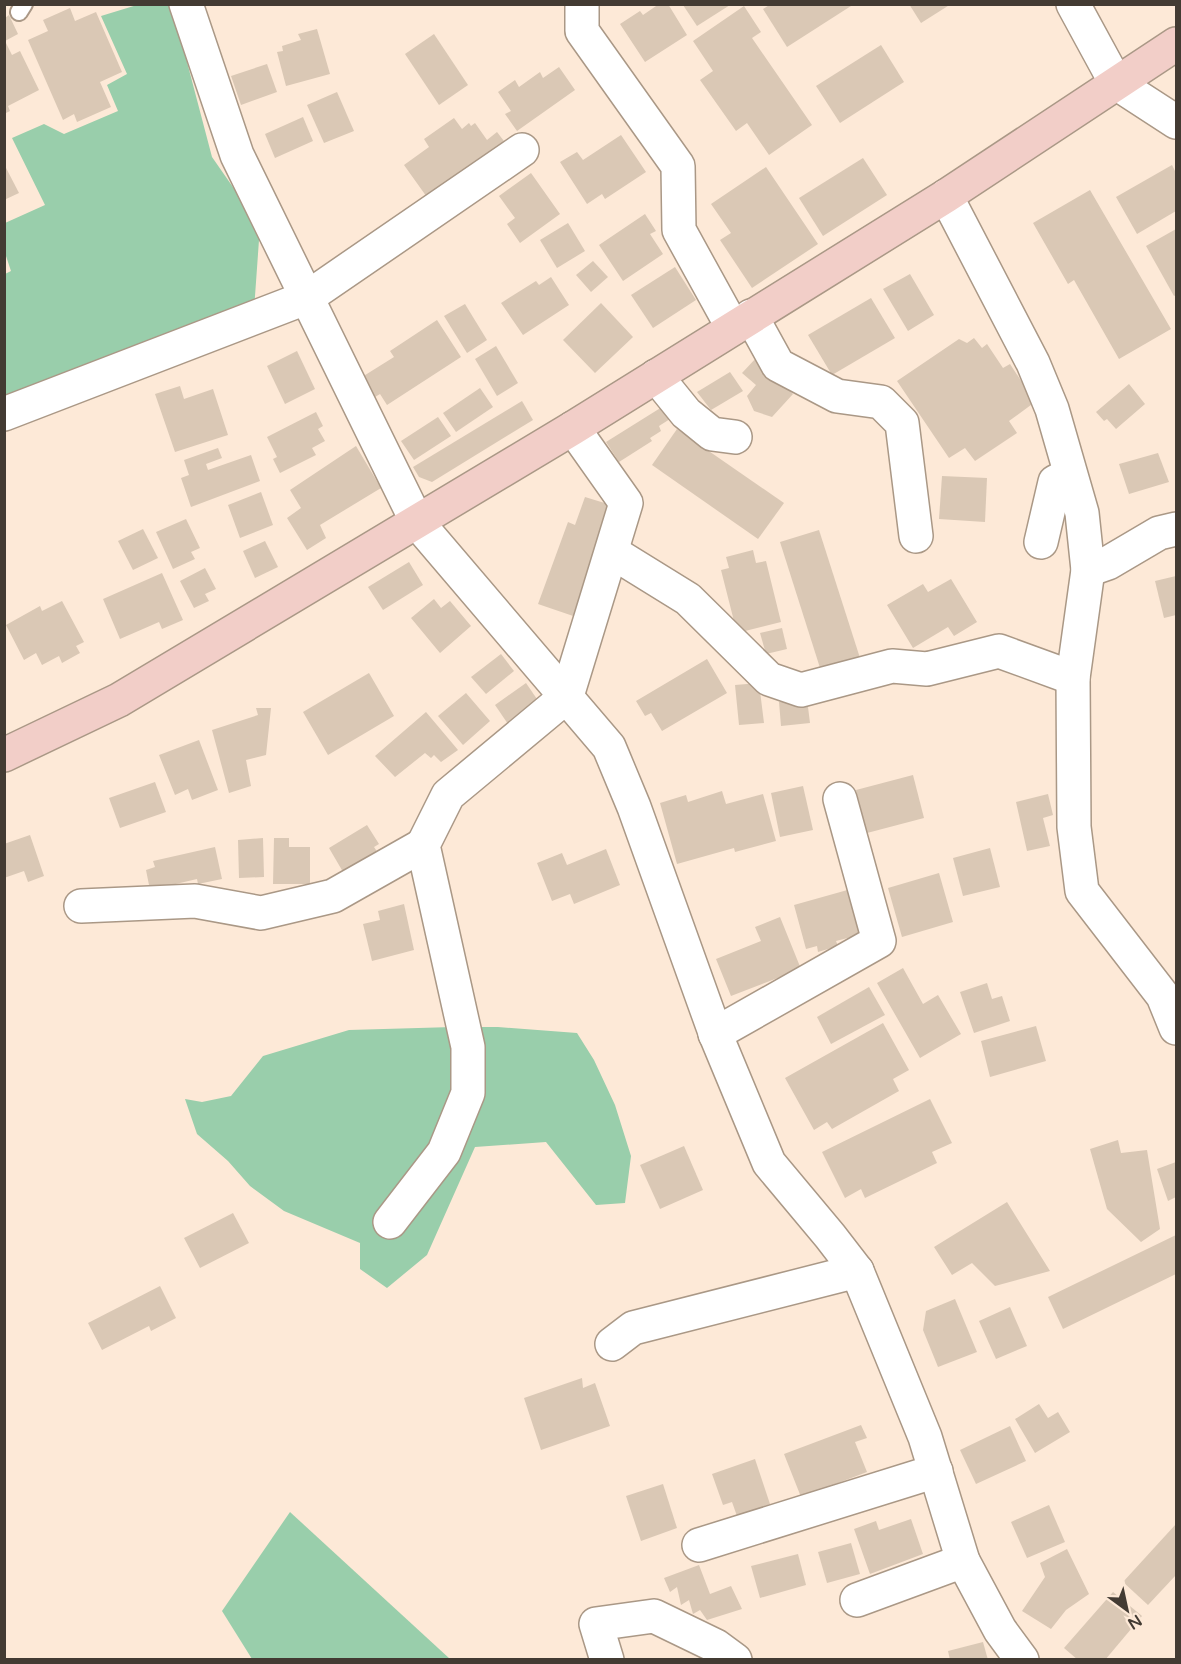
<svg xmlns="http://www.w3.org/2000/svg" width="1181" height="1664" font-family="'Varela Round',sans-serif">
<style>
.green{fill:#99ceab}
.building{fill:#dac8b5}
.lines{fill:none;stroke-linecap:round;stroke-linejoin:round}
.lane-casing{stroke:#aa9886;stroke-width:20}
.street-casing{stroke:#aa9886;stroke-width:36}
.secondary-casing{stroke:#aa9886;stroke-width:36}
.lane{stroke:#fff;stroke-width:16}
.street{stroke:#fff;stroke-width:33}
.secondary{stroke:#f2cec8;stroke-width:33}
</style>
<rect width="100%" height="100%" fill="#fde9d7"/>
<g class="green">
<path d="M137,5H172L212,157L260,226L254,310L4,401L5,274L11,271L5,253V223L45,205L12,138L44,124L64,134L118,111L107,85L127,74L101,16Z"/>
<path d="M453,1027H498L577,1033L594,1060L615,1105L631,1156L625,1203L596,1205L546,1142L475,1147L427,1255L387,1288L360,1269V1243L284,1211L250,1186L228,1161L197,1134L185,1099L202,1102L231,1096L263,1056L349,1030Z"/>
<path d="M290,1512L450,1659H252L222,1611Z"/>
</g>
<g class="building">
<path d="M659,4H668L687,35L645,62L620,24L640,11L643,15Z"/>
<path d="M771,4H850L851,6L787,47L763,9Z"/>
<path d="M909,4H951L921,23Z"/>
<path d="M683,5H730L697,26Z"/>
<path d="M744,6L761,32L752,38L812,125L769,155L747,123L736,131L700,80L713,71L693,41Z"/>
<path d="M70,8L75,21L96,12L122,72L100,82L111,107L77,122L74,114L63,120L28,40L48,31L43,20Z"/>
<path d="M9,15L18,34L5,41L12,55L20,51L39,90L8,106L10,111L4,114L5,18Z"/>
<path d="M317,29L330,74L286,86L277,52L283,51L282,46L301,40L298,34Z"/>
<path d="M434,34L468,85L439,105L405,54Z"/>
<path d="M881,45L904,82L840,123L816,86Z"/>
<path d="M267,64L277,92L241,105L231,76Z"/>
<path d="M559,67L575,90L517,131L505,114L511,111L498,92L515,80L519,87L540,72L543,78Z"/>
<path d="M337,92L354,131L324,143L307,105Z"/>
<path d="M303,117L313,141L275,158L265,134Z"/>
<path d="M454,118L462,129L469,123L471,126L475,123L487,140L497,132L507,145L429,200L404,165L429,147L424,139Z"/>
<path d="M621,135L646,172L605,199L602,194L587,204L560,162L577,152L583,160Z"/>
<path d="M863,158L887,195L823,236L799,198Z"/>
<path d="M4,164L19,193L4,200Z"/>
<path d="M1172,165L1176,173V211L1137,234L1116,197Z"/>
<path d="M766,167L818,244L752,288L720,240L731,233L711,204Z"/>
<path d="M531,173L560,214L520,243L507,224L515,218L499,196Z"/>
<path d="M1090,190L1171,329L1119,359L1074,280L1068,284L1033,223Z"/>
<path d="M645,214L656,231L650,234L663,254L623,281L599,245Z"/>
<path d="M568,223L585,251L557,268L540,240Z"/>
<path d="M1176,229V295L1174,296L1146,246Z"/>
<path d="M593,261L608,277L591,292L576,275Z"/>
<path d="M675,267L696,300L653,328L631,295Z"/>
<path d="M910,274L934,315L908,331L883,289Z"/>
<path d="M551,277L569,305L523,335L501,303L536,281L539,285Z"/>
<path d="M871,298L895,338L832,375L808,335Z"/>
<path d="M601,303L633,337L595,373L563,340Z"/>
<path d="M465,304L487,340L467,353L444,316Z"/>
<path d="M437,320L461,357L387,405L380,394L375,397L362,377L394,357L390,351Z"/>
<path d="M974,338L982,348L987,344L1003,368L1010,364L1035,402L1009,421L1017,433L975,461L965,448L949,458L897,381L959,339L967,343Z"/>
<path d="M496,346L518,383L497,396L475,359Z"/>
<path d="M297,351L315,389L285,404L267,366Z"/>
<path d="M757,357L793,394L772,417L754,411L747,396L756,385L742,373Z"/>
<path d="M730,372L743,391L711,410L697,392Z"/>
<path d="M1129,384L1145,404L1116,429L1107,419L1104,421L1096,412Z"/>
<path d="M180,386L184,399L213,389L228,435L175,452L155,394Z"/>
<path d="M480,388L493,407L456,432L443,413Z"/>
<path d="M522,401L533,420L432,482L419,477L413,467Z"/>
<path d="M662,407L670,419L659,426L661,431L650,438L652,441L619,462L606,442Z"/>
<path d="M316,412L323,426L318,429L325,441L312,448L316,455L280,473L273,459L277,457L267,437Z"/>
<path d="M438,417L451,436L414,460L401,441Z"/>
<path d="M677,429L784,503L758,539L652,465Z"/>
<path d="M356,446L381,488L320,525L326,538L307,550L287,518L301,508L290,490Z"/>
<path d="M218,448L222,458L206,464L208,470L251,455L260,481L191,507L181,478L189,475L184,460Z"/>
<path d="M1158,453L1169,482L1129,494L1119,464Z"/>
<path d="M942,476L987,478L985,522L939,519Z"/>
<path d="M261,492L273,525L240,538L228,505Z"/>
<path d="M585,497L611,505L579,618L538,604L568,522L575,525Z"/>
<path d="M186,519L200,548L191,552L195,559L173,569L156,532Z"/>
<path d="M143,529L158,558L133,570L118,541Z"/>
<path d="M819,530L860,658L821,671L780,542Z"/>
<path d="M265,541L278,567L255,578L243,551Z"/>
<path d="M753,550L756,563L766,561L781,622L737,633L721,570L729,568L726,557Z"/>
<path d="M409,562L423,585L383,610L368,587Z"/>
<path d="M205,568L216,589L205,594L209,601L194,608L180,581Z"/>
<path d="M162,573L183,620L162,629L159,622L120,639L103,599Z"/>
<path d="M1176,576V615L1164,618L1155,581Z"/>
<path d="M951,579L977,622L954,636L948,627L913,648L887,605L923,584L928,592Z"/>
<path d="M434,599L441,608L450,601L471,626L440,653L411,618Z"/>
<path d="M62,601L84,642L76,646L80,653L62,663L59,656L42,665L36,653L24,660L6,625L40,606L42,611Z"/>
<path d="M782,628L787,649L766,654L760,633Z"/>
<path d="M501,654L514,671L486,694L471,677Z"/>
<path d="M707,659L727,693L662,731L651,713L645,716L636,701Z"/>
<path d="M369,673L394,716L328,755L303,712Z"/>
<path d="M526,683L539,702L508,724L495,705Z"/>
<path d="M759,683L764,723L739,725L735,685Z"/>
<path d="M466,693L490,721L463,745L438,716Z"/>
<path d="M807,699L810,723L781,726L779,702Z"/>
<path d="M256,708H271L266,755L246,760L251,786L229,793L212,730L258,715Z"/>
<path d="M426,712L458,750L441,762L434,755L431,758L425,753L395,777L375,756Z"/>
<path d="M199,740L218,790L192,800L188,789L175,795L159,755Z"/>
<path d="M913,775L924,818L867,833L856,790Z"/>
<path d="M155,782L166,812L120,828L109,798Z"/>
<path d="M803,786L813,830L780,837L771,793Z"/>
<path d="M722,791L726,804L763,794L776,841L735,852L734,848L677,864L660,803L686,795L688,802Z"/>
<path d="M1048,794L1053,815L1043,818L1050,846L1027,851L1016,802Z"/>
<path d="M367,825L379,844L374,847L380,856L346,877L329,848Z"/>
<path d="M30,835L44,876L28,882L24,871L4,878V844Z"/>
<path d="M263,838L264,877L239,878L238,840Z"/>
<path d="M274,838H289V847H310V884H273Z"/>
<path d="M215,847L222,879L198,884L197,879L150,890L146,870L155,867L153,861Z"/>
<path d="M990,848L1000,887L963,896L953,858Z"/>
<path d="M606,849L620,885L574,904L570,894L552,901L537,863L562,853L567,865Z"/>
<path d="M939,873L953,922L902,937L888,888Z"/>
<path d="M851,889L863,934L836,941L838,946L818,952L817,946L806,949L794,905Z"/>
<path d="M404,904L414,950L372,961L363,924L380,920L378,911Z"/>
<path d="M780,917L801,969L731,996L716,959L761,941L755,927Z"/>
<path d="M903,968L923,1004L938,995L961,1034L920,1058L877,983Z"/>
<path d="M987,983L992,999L1002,996L1010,1021L974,1033L960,992Z"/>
<path d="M869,987L885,1015L831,1044L817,1017Z"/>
<path d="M883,1023L909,1070L893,1079L899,1091L832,1129L827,1122L814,1130L785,1078Z"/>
<path d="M1036,1026L1046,1061L990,1077L981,1041Z"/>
<path d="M930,1099L952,1143L932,1152L937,1163L865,1198L861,1189L845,1198L822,1152Z"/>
<path d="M1118,1140L1121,1153L1147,1150L1160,1229L1141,1242L1107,1209L1090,1149Z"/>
<path d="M684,1146L703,1190L660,1209L640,1165Z"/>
<path d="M1176,1162V1197L1168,1201L1157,1169Z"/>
<path d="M1007,1202L1050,1271L995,1286L972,1263L952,1275L934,1247Z"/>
<path d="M233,1213L249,1243L200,1268L184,1238Z"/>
<path d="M1176,1235V1274L1063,1329L1048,1297Z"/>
<path d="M160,1286L176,1318L151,1331L149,1326L102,1350L88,1323Z"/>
<path d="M955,1299L977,1352L938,1367L923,1330L926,1311Z"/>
<path d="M1010,1307L1027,1346L996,1359L979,1321Z"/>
<path d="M582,1378L583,1388L595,1383L610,1426L541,1450L524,1398Z"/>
<path d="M1039,1404L1048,1418L1058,1412L1070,1432L1035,1453L1015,1419Z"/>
<path d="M861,1425L867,1438L855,1442L867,1472L801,1497L784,1454Z"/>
<path d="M1010,1426L1026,1461L976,1484L960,1450Z"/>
<path d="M755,1459L770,1504L737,1516L732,1502L723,1505L712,1474Z"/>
<path d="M663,1484L677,1528L641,1541L626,1496Z"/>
<path d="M1049,1505L1065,1542L1027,1558L1011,1522Z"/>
<path d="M911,1519L923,1554L870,1574L854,1529L876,1521L879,1530Z"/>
<path d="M1176,1524V1575L1148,1605L1123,1582Z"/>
<path d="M851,1543L860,1574L827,1583L818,1552Z"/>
<path d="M1067,1549L1089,1594L1066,1610L1051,1629L1022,1611L1045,1577L1040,1563Z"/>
<path d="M798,1554L806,1585L760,1598L751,1566Z"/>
<path d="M699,1565L710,1594L731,1586L742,1609L707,1620L700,1610L693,1614L689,1600L681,1605L677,1587L670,1592L664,1578Z"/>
<path d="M1113,1592L1142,1616L1105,1660H1078L1064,1648Z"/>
<path d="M983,1642L988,1660H950L948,1651Z"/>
</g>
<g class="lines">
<g class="lane-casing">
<path id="lane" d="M19,12L24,4"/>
</g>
<g class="street-casing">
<g id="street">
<path d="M186,4L237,155L417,522L609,747L634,807L717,1038L769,1163L830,1236L857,1271L925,1437L963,1561L1000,1630L1022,1660"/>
<path d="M582,4V31L678,166L679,230L733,328"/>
<path d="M1073,4L1116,83L1176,122"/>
<path d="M946,196L1033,363L1052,409L1082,513L1088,570L1073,678L1074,827L1082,891L1163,996L1176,1028"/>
<path d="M751,316L778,365L837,396L881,402L902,423L916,536"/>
<path d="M656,376L686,413L712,434L735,437"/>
<path d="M4,414L308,297L522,150"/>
<path d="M1041,542L1055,482L1070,474"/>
<path d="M612,552L688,599L769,679L801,690L892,666L927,669L999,651L1073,678"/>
<path d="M1088,570L1108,563L1159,533L1176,529"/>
<path d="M81,906L195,901L261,913L333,896L423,845"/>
<path d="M715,1034L879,941L840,799"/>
<path d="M390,1222L444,1152L468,1093V1047L423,845L448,795L567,696L626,503L573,428"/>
<path d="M612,1344L633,1328L857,1271"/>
<path d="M699,1545L936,1471"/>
<path d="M857,1600L963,1561"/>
<path d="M607,1660L596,1624L654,1616L716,1646L735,1660"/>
</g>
</g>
<g class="secondary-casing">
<path id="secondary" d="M4,755L119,700L573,428L946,196L1176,44"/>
</g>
<use href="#lane" class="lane"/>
<use href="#street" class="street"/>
<use href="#secondary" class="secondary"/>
</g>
<rect width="1181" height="1664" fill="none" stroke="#433b33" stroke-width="12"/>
<g transform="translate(1127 1610) rotate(147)" stroke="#fde9d7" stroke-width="4.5" paint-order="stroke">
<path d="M0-4.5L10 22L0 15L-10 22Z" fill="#433b33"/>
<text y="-9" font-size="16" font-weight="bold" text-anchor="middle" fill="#433b33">N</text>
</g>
</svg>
